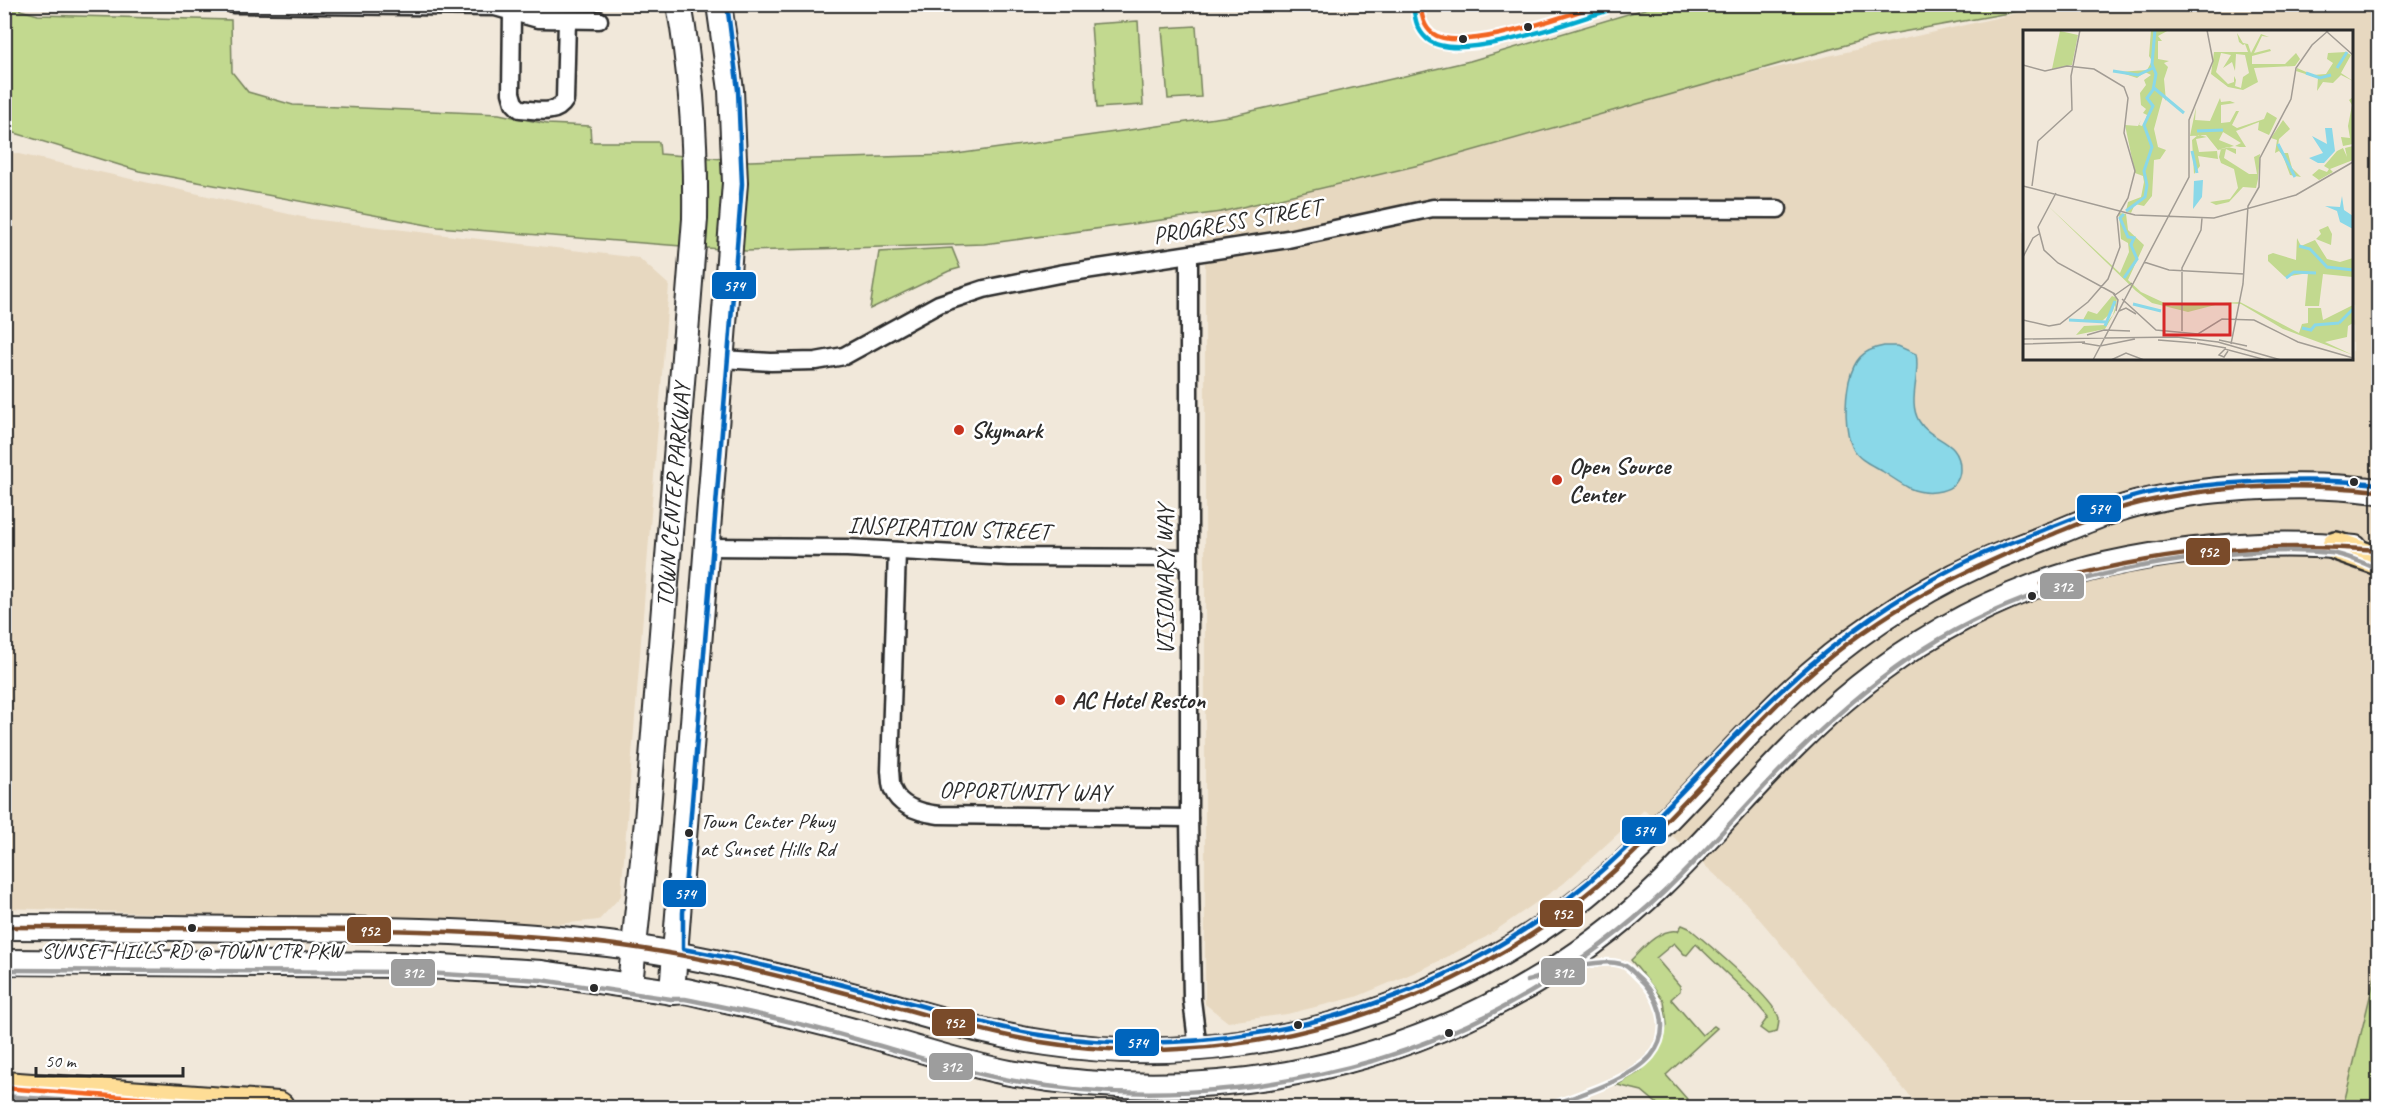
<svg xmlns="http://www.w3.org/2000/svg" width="2383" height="1112" font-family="Caveat,sans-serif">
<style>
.built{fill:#e7d8c0;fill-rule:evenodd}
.green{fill:#c2d98f;stroke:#76825d;stroke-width:1.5}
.water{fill:#8ad8e8;stroke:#64939c;stroke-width:1.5}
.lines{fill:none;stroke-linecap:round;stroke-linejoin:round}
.street-casing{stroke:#2b2b2b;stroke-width:21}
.secondary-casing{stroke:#2b2b2b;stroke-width:28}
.primary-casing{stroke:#2b2b2b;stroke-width:32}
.highway-casing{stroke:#2b2b2b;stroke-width:36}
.street{stroke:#fff;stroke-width:16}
.secondary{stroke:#fff;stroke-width:24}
.primary{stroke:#fedd96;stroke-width:27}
.highway{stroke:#fedd96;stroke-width:32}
.bus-1-casing{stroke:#fff;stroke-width:9}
.bus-2-casing{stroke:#fff;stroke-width:9}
.bus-3-casing{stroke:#fff;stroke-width:9}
.bus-4-casing{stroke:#fff;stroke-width:9}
.bus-5-casing{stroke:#fff;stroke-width:9}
.bus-1{stroke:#7a4b2a;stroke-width:4.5}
.bus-2{stroke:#9d9d9d;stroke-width:4.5}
.bus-3{stroke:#0065bd;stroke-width:4.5}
.bus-4{stroke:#f26522;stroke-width:4.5}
.bus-5{stroke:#00a9ce;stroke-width:4.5}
.bus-dot{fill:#2b2b2b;stroke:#fff;stroke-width:2}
.poi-dot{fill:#c8321e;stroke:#fff;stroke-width:2}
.labels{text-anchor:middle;stroke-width:5;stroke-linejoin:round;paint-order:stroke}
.bus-label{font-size:22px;fill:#2b2b2b;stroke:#fff;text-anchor:start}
.street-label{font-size:24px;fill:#2b2b2b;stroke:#fff}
.poi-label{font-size:24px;font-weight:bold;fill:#2b2b2b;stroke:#fff;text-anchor:start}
.inset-river{fill:none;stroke:#8ad8e8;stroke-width:3}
.inset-road{fill:none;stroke:#a29c94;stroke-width:1.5}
.view{fill:#d62828;fill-opacity:0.15;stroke:#d62828;stroke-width:3}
.inset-edge{fill:none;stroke:#2b2b2b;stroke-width:3}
.line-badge{stroke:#fff;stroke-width:2}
.badge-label{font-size:16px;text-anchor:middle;font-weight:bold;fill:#fff}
</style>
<rect width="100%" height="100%" fill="#f1e8da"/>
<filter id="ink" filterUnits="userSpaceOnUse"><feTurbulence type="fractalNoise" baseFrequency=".0167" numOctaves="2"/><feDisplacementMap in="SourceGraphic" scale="12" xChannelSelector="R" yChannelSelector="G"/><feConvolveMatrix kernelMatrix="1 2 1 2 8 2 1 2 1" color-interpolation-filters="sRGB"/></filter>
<g filter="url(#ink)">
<g class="built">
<path d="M2103,4L2378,5V1084L2374,1107H1919L1745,902L1644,810L1563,884L1486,937L1425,968L1356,997L1287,1014L1228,1022L1205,1004V197L2040,8ZM2024,32H2352V358H2024Z"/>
<path d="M5,151L311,219L639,258L669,285L621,896L599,920L538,926L5,908Z"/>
</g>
<g class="green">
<path d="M4,5H20V10L38,15L231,20L232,72L248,92L293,105L499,114L547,124L590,126L591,142H659L660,154L750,161L949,155L1230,116L1470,61L1658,5H2053L1874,37L1432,162L1221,212L984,244L746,251L438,227L139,171L5,130Z"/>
<path d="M1138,21L1143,105L1097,108L1091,24Z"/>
<path d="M1196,26L1201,97L1168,99L1162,28Z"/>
<path d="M952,248L960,268L949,271L870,309L879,252Z"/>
<path d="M1682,925L1689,928C1707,943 1774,999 1779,1018C1779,1022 1778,1028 1777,1032L1768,1034L1760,1028L1768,1017L1750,996L1696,944L1687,955L1684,954L1674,943L1656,958L1680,986V991L1671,999L1702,1035L1714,1026L1717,1028L1666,1075L1694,1107H1661L1642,1091L1617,1085L1641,1071L1658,1050L1667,1025L1664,1001L1631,960C1643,948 1660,928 1678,931Z"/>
<path d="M2378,964V1062L2370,1107H2343Z"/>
</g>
<path class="water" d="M1884,346H1898L1916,354C1921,375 1907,401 1919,421C1931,442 1961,439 1960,470C1959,494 1927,496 1909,488C1900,483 1891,477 1882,471C1872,465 1859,460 1853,449C1844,430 1845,401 1849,381C1854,360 1862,350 1884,346Z"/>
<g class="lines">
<g class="street-casing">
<g id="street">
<path d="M233,4L495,7L538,19L599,20"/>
<path d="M512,12L511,93L514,103L520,109C536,110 556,116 565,100L567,20"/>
<path d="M1189,255V818L1192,1000L1198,1049"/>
<path d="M722,359L771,362L816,361L844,356L939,304L984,289L1059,274L1288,239L1433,208L1778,209"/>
<path d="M706,547L847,548L1009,557L1189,558"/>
<path d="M897,551L890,771C891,776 890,785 893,790C900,808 923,813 939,815L1189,818"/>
</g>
</g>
<g class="secondary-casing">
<g id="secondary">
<path d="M4,927C86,927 167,928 249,929C369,929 489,930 608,944C706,956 802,982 897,1007C947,1021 995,1036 1047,1043C1174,1062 1306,1043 1424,992C1475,970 1525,942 1569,909C1651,847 1715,764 1789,693C1843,642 1911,595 1980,564C2003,553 2027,545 2051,535C2083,522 2115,508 2148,501C2215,486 2310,482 2378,491"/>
<path d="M4,962L409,965L542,973L672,992L686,991C743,1004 801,1016 857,1032C908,1045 958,1063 1010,1073C1100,1089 1196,1090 1287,1074C1426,1049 1561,983 1662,884C1729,819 1786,745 1859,687C1912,644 1971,610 2035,586C2127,551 2257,538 2355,548"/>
<path id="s1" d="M630,985L647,821L695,219C696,146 692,76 679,4"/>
<path d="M672,992L735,183L731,90L719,4"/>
</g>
</g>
<g class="primary-casing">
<path id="primary" d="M2336,546L2378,561"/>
</g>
<g class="highway-casing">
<path id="highway" d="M4,1088L278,1108"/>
</g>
<use href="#street" class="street"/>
<use href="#secondary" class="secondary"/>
<use href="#primary" class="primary"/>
<use href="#highway" class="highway"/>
<g class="bus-1-casing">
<g id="bus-1">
<path d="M2041,584C2156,552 2258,541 2378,550"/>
<path d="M4,927C86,927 167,928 249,929C369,930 489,929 608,944C706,956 802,981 897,1007C942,1019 987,1033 1034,1041C1166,1063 1301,1044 1424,992C1499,960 1568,915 1627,859C1684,806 1733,746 1789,693C1869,617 1950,576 2051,535C2083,522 2114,508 2148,501C2223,485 2302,483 2378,491"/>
</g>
</g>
<g class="bus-2-casing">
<g id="bus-2">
<path d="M4,970L409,972L541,980L671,999H685C743,1011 802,1023 859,1040C907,1053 955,1070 1004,1079C1128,1103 1255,1095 1376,1060C1484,1027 1584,968 1665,891C1706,852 1742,809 1782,768C1821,728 1863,690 1910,658C1990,603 2085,573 2181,560C2224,553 2288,548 2331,553C2346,555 2361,562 2375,568"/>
<path d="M1527,981C1552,974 1596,957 1621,964C1627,965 1632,971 1636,975C1659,995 1673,1029 1651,1056C1630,1081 1574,1096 1544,1108"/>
<path d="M4,1096L168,1108"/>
</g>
</g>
<g class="bus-3-casing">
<path id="bus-3" d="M727,4L738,90L742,184L683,913V949C757,962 830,981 903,1001C949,1013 994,1028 1040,1035C1112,1046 1185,1045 1257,1033C1387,1012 1511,954 1609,864C1679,800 1738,726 1810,665C1860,623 1916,585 1976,557C1999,546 2023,539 2046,529C2078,517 2110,502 2144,494C2168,488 2193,487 2218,484C2272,480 2325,478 2378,484"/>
</g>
<g class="bus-4-casing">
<g id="bus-4">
<path d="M1420,4C1422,15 1423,26 1432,33C1460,55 1569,14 1602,4"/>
<path d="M4,1088L271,1108"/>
</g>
</g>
<g class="bus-5-casing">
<path id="bus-5" d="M1413,5C1415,18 1416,29 1427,39C1456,65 1570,22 1606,11"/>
</g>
<use href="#bus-1" class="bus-1"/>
<use href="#bus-2" class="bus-2"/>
<use href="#bus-3" class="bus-3"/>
<use href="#bus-4" class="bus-4"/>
<use href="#bus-5" class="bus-5"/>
</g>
</g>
<g class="bus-dot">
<circle cx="1528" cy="27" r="5"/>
<circle cx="1463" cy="39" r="5"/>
<circle cx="2354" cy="482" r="5"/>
<circle cx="2032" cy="596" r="5"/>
<circle cx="689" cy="833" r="5"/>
<circle cx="192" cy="928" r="5"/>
<circle cx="594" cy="988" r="5"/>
<circle cx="1298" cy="1025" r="5"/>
<circle cx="1449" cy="1033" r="5"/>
</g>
<g class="poi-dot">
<circle cx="959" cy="430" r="6"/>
<circle cx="1557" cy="480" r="6"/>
<circle cx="1060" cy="700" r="6"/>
</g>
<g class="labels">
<g class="bus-label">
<text x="700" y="828">Town Center Pkwy<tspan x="700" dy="28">at Sunset Hills Rd</tspan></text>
<text x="192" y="958" text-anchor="middle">SUNSET HILLS RD @ TOWN CTR PKW</text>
</g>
<g class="street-label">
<text transform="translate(1237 221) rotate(-10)" y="8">PROGRESS STREET</text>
<text dy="8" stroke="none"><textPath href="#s1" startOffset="492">TOWN CENTER PARKWAY</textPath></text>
<text transform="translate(949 528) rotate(2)" y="8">INSPIRATION STREET</text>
<text transform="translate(1165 580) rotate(-90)" y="8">VISIONARY WAY</text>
<text transform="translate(1025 791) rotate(1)" y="8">OPPORTUNITY WAY</text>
</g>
<g class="poi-label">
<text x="971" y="438">Skymark</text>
<text x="1569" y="474">Open Source<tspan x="1569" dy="28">Center</tspan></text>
<text x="1072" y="708">AC Hotel Reston</text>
</g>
</g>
<g transform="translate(2023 30)">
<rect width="330" height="330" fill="#f1e8da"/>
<path d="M128,0H146L135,6L139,11H135V29L146,31L141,33L145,37L141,49L143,71L140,66L131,99L135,117L143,120L137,129L131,130L129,166L121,176L112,174L108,183L103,181L105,172L118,167L121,152L120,146L112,143L102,95L115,96L118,90L116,95L119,96L122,92L124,85L120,83L123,79L118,75L117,63L123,55L121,50L128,45L122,42L114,48L96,42L124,40L129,31L126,26ZM37,1L55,5L49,35L29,39ZM214,3L220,13L225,14L228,23L238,4L246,7L239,6L231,23L247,19L248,21L229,26V34H262L273,23L277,29L272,36L231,38L235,52L220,60L205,57L188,44L191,22H225L222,14L220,15L216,12ZM198,23L208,25L200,38L209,32L212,41L213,24L222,25L226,43L220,47L218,58L212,56L213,50L211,46V52L205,54L193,42ZM323,22L328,25L318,43L330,51L318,45L310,53L300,52L294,61L295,48L273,41L274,38L290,45L303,44L310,33L304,29L305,23ZM330,67V114L320,116L318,107L327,108L325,96L329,75L326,70ZM197,68L198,72L207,71L212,73L198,75V93L207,92L213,81H216L209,95L214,98L241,89L244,82L254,88L246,105L235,100L236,92L213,101L223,117H217L212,116L218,113L200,102L196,110L211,116L195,120L183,105L167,106L173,77L172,90L187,91ZM260,90L267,99L256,109L255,116L260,123H265L269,138L278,147L267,145L260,126L256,121L252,123L254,110L248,108ZM175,105L184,107L173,109L176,122L194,121L195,129L175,126L177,136L171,144L169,110ZM330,116V130L307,139L310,142L296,150L289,145L296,139L304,142L306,139L301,136L314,121L320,118L324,127L322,118ZM205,117L213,119V124L203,119L201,128L226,144H234L231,127L237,124L235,149L233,158L220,157L206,172L193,175L187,172L207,169L215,158L211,139L198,133L196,127L198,119ZM23,174L97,243L106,222L105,213L98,209L96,183L103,184L105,200L121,215L105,250L118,262L148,276L217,272L276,303L279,294L285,293V278H298L300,290L330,275V293L325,296L324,307L302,312L330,325L260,299L218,274L200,273L165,282L129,273L113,261ZM305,196L309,204L308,215L293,209L298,204L296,200ZM274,208L278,216L292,210L304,229L317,232L330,228V247L300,244L296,276H282L285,243L262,247L245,231V225L250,223L273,230ZM89,266L94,268L92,282L82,299L53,305L61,296L82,295L90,285L92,278V272L90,281L79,291L60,290L65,281L74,284Z" fill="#c2d98f" fill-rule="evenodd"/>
<path d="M302,98H309L312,121L301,133H295L286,128L300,123L289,106L304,114ZM180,150L179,167L170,179L171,151ZM319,166L321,180L330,186V199L317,192L314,181L302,176L317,177Z" fill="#8ad8e8"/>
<path class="inset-river" d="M314,38L324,22M90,41L115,45L130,38M283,43L297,48L308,45M131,58L161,83M174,101L200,100M255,114L272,147M169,121L174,143M103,181L122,167L124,155L121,141L129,117L121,95L130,76L124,68L130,60L133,44L129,34L132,0M101,184L97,188L105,207L111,208L108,215L114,229L101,248M276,216L287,219L304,237L330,240M263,248L271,242L293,243M110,274L138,281M46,290L83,292M316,293L330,279M82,296L92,271M279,298L288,300L292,295L316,293"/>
<path class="inset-road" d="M303,1L330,25M0,35L22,41L44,36L71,39L101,57L105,68L101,103L112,141L105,168L94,187L97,217L85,249L65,272L37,294L26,296L0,290M15,111L49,80L48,46L57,0M0,156L112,185L191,188L273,165L330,132M9,156L15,111M33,163L15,197L21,220L35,233L92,264M0,227L10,208L16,204M121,232L146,240L221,244M90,263L95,270L93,281M92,265L109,253M99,269L133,300L175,304L199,289L231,290L275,312L330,328M96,281L103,278L113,284M159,301V238L178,200L179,188M64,305L81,300L107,301M0,309L154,307L195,312L258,330M135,310L173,313M196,310L224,316M59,313L77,316L112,309M174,313L203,318M0,314L62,312M208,314L220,254L225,176L236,157L237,128L268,69L273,38L289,15L306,0M205,321L201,327L196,325L202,319L243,330M70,330L166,147V90L190,31L184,0M88,330L103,323L121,330"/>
<path class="view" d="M141,274H207V305H141Z"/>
<rect width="330" height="330" class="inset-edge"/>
</g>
<g class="line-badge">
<rect x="711" y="271" width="46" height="29" rx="6" fill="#0065bd"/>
<rect x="2076" y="494" width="46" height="29" rx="6" fill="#0065bd"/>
<rect x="2185" y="537" width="46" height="29" rx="6" fill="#7a4b2a"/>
<rect x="2039" y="572" width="46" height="28" rx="6" fill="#9d9d9d"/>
<rect x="1621" y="816" width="46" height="29" rx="6" fill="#0065bd"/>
<rect x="662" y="879" width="45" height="29" rx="6" fill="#0065bd"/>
<rect x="1539" y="899" width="45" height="29" rx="6" fill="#7a4b2a"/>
<rect x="346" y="916" width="46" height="28" rx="6" fill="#7a4b2a"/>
<rect x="1540" y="957" width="46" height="29" rx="6" fill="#9d9d9d"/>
<rect x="390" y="958" width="46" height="29" rx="6" fill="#9d9d9d"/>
<rect x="931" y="1008" width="45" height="29" rx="6" fill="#7a4b2a"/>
<rect x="1114" y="1028" width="46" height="29" rx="6" fill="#0065bd"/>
<rect x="928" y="1052" width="46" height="29" rx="6" fill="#9d9d9d"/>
</g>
<g class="badge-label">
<text x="734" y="291">574</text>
<text x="2099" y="514">574</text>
<text x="2208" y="557">952</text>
<text x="2062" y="592">312</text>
<text x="1644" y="836">574</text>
<text x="685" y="899">574</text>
<text x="1562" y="919">952</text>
<text x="369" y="936">952</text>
<text x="1563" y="978">312</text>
<text x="413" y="978">312</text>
<text x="954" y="1028">952</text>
<text x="1137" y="1048">574</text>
<text x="951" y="1072">312</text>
</g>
<rect width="2383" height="1112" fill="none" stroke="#fff" stroke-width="24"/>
<rect x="12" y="12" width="2359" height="1088" fill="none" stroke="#2b2b2b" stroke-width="2" filter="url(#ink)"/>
<path d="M36 1067v9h147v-9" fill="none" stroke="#2b2b2b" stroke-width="3"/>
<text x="45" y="1067" font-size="18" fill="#2b2b2b" stroke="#ffffff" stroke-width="4.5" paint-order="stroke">50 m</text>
</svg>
